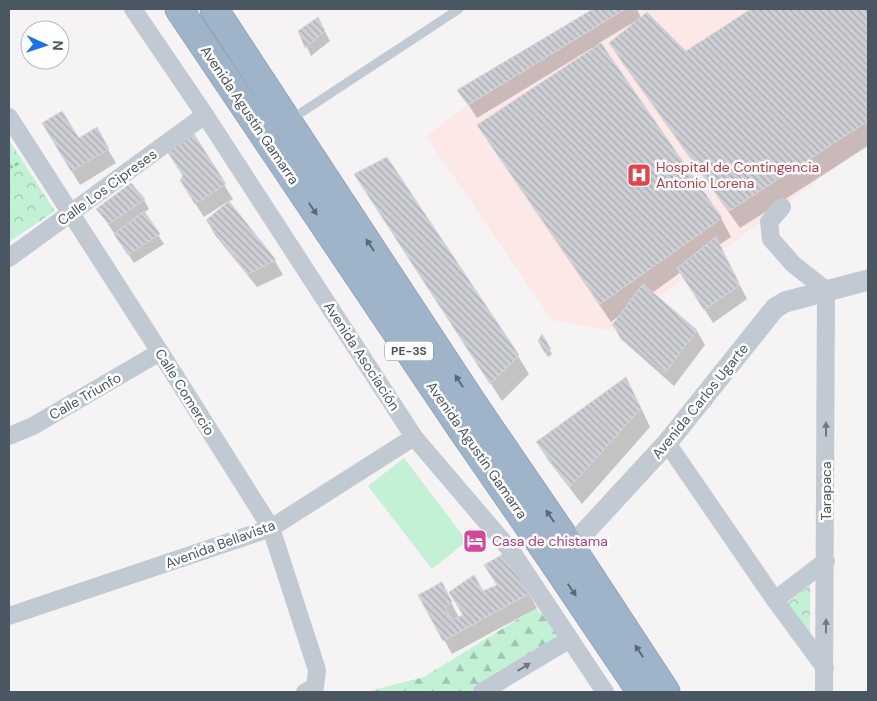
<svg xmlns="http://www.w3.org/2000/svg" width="877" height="701" font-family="'DM Sans',sans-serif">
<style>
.medical{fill:#fce8e6}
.grass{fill:#c3f1d5}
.forest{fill:url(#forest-firs)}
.park{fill:url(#park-crowns)}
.shadow{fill:#0003}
.building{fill:url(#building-back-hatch);stroke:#d7d9de}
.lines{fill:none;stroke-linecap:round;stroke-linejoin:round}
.trunk-casing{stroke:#7690ad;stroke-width:29}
.path{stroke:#7ad0a6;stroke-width:3;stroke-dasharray:4 2.5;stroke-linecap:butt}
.service{stroke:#c1cad2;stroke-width:9}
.minor{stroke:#c1cad2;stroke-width:18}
.tertiary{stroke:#c1cad2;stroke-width:21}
.trunk{stroke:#9fb4c9;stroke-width:28}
.oneway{fill:#5b6976}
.oneway2{fill:#6e7983}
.labels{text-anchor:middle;stroke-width:5;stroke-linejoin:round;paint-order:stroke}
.shield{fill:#fff;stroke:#808990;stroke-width:1}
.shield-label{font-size:12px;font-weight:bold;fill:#4a5661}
.street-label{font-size:14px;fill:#4a5661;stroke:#fff}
.health-label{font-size:14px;fill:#be3a42;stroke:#fff;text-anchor:start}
.hotel-label{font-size:14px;fill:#b23c85;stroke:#fff;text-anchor:start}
</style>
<defs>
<pattern id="forest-firs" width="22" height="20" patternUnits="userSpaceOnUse" patternTransform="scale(1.25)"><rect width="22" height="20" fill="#c3f1d5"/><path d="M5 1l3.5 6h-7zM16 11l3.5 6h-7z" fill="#a0c6b0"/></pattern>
<pattern id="park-crowns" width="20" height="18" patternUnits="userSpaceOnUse" patternTransform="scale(1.25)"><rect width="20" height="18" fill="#c3f1d5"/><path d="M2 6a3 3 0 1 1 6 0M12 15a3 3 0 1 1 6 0" fill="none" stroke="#a0c6b0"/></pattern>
<pattern id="building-back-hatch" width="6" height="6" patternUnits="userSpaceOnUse" patternTransform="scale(1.25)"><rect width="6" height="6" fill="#cdcfd5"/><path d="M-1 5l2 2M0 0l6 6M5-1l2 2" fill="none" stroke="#a8abb0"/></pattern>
</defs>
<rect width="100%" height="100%" fill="#f5f3f3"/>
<path class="medical" d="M599,9H851L868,33V143L613,331L552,320L426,136Z"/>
<path class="grass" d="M404,458L467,541L432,569L368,486Z"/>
<path class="forest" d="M536,608L561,635L473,692H366L424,677Z"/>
<g class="park">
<path d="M9,140L55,211L9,242Z"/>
<path d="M810,585V640L781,608Z"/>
</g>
<g class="shadow">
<path d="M595,9H637L641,18L686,53L753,9H865L868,13V146L740,228L621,61L610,43L635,23L634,22L599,43L721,218L731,237L719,245L747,299L713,323L681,272L652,293L697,331L705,345L674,386L621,339L613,325L619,316L611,322L489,143L479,125L593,49L592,48L477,118L459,90Z"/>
<path d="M323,28L330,41L311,56L300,32Z"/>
<path d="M96,129L116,163L80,185L52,138L78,140Z"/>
<path d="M193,136L233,199L228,202L275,261L283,275L257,287L215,235L207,221L228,204L227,202L204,217L189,194L184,177Z"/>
<path d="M386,158L518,356L529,374L502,401L355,174Z"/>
<path d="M131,185L144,200L149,209L144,213L164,244L134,263L98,209Z"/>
<path d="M542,336L552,354L548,357L539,341Z"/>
<path d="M636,397L650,427L582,504L548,460L537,442Z"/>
<path d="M483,593L529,594L537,608L452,654L419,595L449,598L459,618L465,616Z"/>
</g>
<g class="building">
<path d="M593,9H625L468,105L457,90Z"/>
<path d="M751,9H866L868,11V121L729,211L609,43L647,12L686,51Z"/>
<path d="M318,17L325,31L305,48L298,31Z"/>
<path d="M601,43L722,218L600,304L477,125Z"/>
<path d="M62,111L79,138L97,127L109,149L71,171L42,123Z"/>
<path d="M194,134L226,184L195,204L180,180L183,176L167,151Z"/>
<path d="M387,157L519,355L490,384L354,174Z"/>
<path d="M131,183L145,199L109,224L96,209Z"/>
<path d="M229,201L276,260L248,274L206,220Z"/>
<path d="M144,211L160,234L128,255L114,234Z"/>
<path d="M716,237L740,285L704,310L677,268Z"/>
<path d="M643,284L697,330L665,373L612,325Z"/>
<path d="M542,334L551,349L545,353L538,341Z"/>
<path d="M626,377L641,408L570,487L536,442Z"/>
<path d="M503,554L530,593L443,641L418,595L442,582L452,602L445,608L452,620L463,615L449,592L474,575L483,591L497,585L484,565Z"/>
</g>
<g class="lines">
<g class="trunk-casing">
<g id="trunk">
<path d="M179,9L462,430L552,560L641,692"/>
<path d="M214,9L472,402L571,547L666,692"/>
</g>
</g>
<path class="path" d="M9,168L19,163"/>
<path class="service" d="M290,120L459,9"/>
<g class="minor">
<path d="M133,9L205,115L414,437L512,552L605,692"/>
<path d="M9,117L160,352L271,528L317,670L315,687L305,692"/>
<path d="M782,207L769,222L771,239L793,264L826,290L824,692"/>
<path d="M9,258L205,115"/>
<path d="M9,436L33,426L160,352"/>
<path d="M667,443L775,600L825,668"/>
<path d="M775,600L826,561"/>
<path d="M9,616L271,528L414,437"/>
<path d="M482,692L570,639"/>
</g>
<path class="tertiary" d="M559,556L571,547L667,443L775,308L785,302L868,280"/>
<use href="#trunk" class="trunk"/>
</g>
<defs><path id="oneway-solid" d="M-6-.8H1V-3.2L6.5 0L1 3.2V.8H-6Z" transform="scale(1.25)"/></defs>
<g class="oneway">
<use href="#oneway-solid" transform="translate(313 209) rotate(56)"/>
<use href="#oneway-solid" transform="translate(370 245) rotate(-123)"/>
<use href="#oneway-solid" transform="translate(459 381) rotate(-123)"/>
<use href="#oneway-solid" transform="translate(550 516) rotate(-124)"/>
<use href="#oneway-solid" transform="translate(572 590) rotate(56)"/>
<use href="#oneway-solid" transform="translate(639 651) rotate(-123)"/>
</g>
<g class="oneway2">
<use href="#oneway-solid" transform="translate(826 429) rotate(-90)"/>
<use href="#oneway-solid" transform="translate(826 626) rotate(-89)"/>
<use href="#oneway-solid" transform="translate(524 667) rotate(-31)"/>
</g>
<defs>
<g id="hospital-square" transform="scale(1.25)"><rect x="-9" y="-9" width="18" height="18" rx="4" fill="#e0444e" stroke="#fff"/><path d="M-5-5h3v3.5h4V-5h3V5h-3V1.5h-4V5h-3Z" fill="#fff"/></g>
<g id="hotel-square" transform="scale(1.25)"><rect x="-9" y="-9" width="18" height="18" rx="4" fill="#d1479c" stroke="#fff"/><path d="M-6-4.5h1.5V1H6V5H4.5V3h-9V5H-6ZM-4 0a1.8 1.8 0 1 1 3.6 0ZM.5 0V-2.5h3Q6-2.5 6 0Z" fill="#fff"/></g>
</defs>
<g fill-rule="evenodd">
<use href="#hospital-square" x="639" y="175"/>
<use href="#hotel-square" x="475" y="541"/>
</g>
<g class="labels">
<rect class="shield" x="385" y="341.5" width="48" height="19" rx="4"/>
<g class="shield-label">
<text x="409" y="355">PE-3S</text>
</g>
<g class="street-label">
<text transform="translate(250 115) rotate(56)" y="5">Avenida Agustín Gamarra</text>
<text transform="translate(107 187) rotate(-36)" y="5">Calle Los Cipreses</text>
<text transform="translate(362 356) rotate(57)" y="5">Avenida Asociación</text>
<text transform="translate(185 392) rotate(58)" y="5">Calle Comercio</text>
<text transform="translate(85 396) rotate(-30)" y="5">Calle Triunfo</text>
<text transform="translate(700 401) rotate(-51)" y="5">Avenida Carlos Ugarte</text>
<text transform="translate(477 450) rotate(55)" y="5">Avenida Agustín Gamarra</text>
<text transform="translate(826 491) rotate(-90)" y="5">Tarapaca</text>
<text transform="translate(220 544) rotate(-20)" y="5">Avenida Bellavista</text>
</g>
<g class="health-label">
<text x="656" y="172">Hospital de Contingencia<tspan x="656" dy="16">Antonio Lorena</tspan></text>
</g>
<g class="hotel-label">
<text x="492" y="546">Casa de chistama</text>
</g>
</g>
<rect width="877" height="701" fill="none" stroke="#4a5661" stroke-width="20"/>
<g transform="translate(45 45) rotate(93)"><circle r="24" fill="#ffffff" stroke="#b7bbc0"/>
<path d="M0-4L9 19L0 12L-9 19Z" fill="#1a73e8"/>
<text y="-8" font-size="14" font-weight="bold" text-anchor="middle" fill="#4a5661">N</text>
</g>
</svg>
